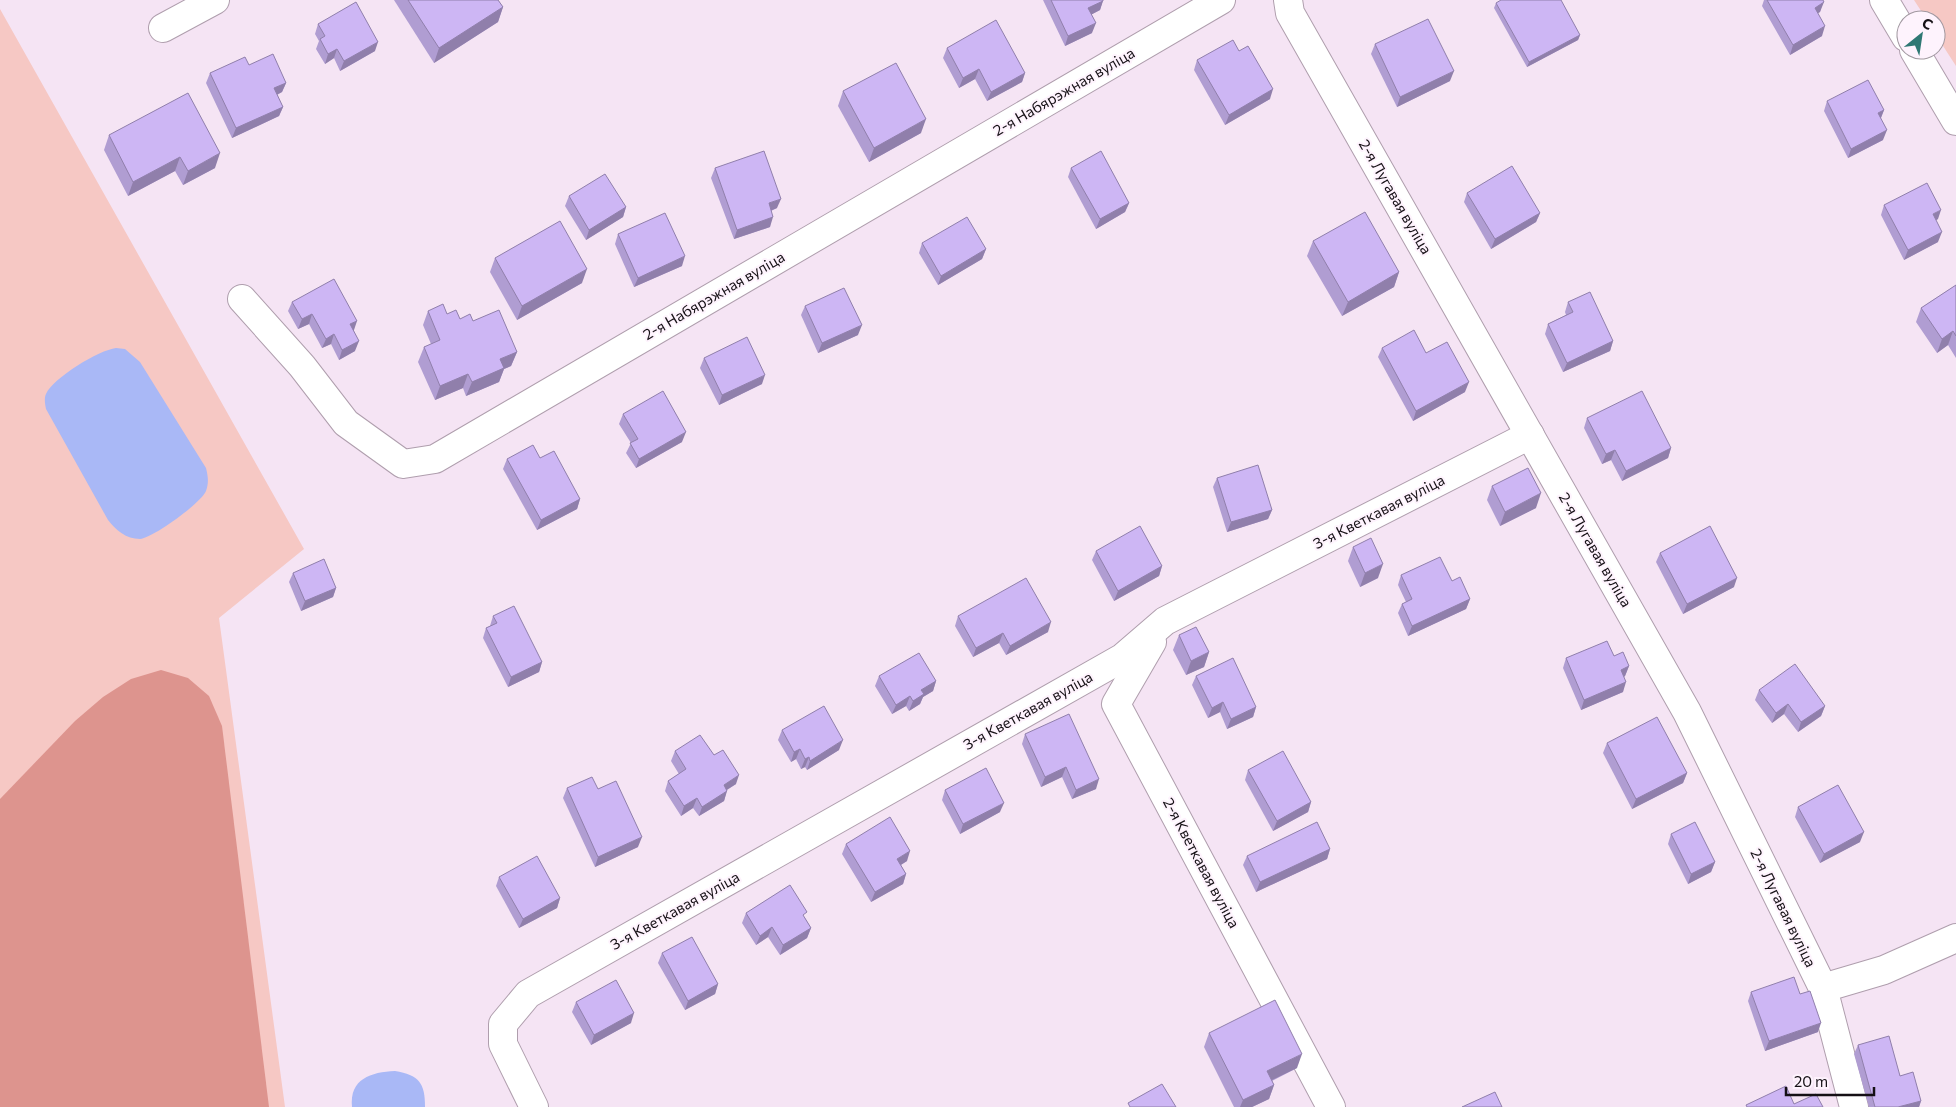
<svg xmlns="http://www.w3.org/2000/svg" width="1956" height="1107" font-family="Commissioner,sans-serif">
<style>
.green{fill:#f6c8c4}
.forest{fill:#dd948e}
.water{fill:#a9b8f6}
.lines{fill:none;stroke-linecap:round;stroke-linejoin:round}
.minor-casing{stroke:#af9ead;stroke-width:30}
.minor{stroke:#fff;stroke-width:28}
.wall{fill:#b09dd2}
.shaded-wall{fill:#907fab}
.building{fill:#cdb6f4;stroke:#907fab}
.labels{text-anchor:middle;stroke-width:4;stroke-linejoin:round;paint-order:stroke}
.street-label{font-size:15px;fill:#151015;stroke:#fef3fd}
</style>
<rect width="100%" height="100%" fill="#f5e4f4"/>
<g class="green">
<path d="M1914,0H1956V66L1936,35V20H1927Z"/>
<path d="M0,9L304,549L219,618L285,1107H0Z"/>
</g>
<path class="forest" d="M161,670L188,678L209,696L222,726L269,1107H0V799L75,721L103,697L131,679Z"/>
<g class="water">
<path d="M116,348L125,349L140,362L206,468C208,476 209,483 206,491C201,503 153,538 140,539C126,539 116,530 108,520L46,409C45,404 44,398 46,394C53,378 99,350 116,348Z"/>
<path d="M395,1071C419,1075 425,1083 425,1107H352C349,1079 371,1072 395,1071Z"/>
</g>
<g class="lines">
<g class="minor-casing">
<g id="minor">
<path d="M1288,0L1290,13L1687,712L1823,988L1854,1107"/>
<path d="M1884,0L1906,37"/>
<path d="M163,28L215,0"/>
<path d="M1914,50L1956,121"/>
<path d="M242,299L302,366L346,423L403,464L435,459L1221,0"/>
<path d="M1152,642L1116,704L1331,1107"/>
<path d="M1823,988L1884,970L1956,938"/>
<path d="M534,1107L503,1044V1024L528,994L1122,658L1165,621L1530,435"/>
</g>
</g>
<use href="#minor" class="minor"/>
</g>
<g class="wall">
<path d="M394,0H498L503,7L498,22L434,63Z"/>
<path d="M1043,0H1103L1100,10L1092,14V33L1065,46Z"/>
<path d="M1764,0H1823L1820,12L1818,13L1822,36L1790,55L1762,6Z"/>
<path d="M1496,3L1580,35L1578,40L1527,67L1494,8Z"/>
<path d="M318,24L375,51L340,71L334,58L325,64L316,49L319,41L315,34Z"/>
<path d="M1375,44L1450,81L1397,107L1371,54Z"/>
<path d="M947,48L1025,73L1022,82L987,101L975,79L959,88L943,58Z"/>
<path d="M1239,51L1270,99L1225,125L1194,70L1197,60Z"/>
<path d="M249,65L286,83L282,92L277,95L283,107L279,116L232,138L206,83L210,73Z"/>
<path d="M843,91L921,133L869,162L838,106Z"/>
<path d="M1827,101L1884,110L1881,118L1883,140L1848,158L1824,111Z"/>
<path d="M109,135L215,168L183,185L175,171L128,196L104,150Z"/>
<path d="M715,168L777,208L771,211L770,227L734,239L711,178Z"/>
<path d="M1071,168L1129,203L1125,212L1096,229L1068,177Z"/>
<path d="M1467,193L1540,213L1536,222L1491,249L1464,202Z"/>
<path d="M569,196L626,207L623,217L586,240L565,206Z"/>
<path d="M1884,205L1938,219L1936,220L1938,242L1904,260L1881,215Z"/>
<path d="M618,234L682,266L634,287L615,244Z"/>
<path d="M1313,241L1399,272L1394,287L1342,316L1307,256Z"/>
<path d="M922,243L986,249L982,259L938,285L919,253Z"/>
<path d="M495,258L582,283L517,320L490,272Z"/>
<path d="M1956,285V358L1948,345L1937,353L1916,322L1921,308Z"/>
<path d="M292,302L354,330L355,351L339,360L331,344L322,348L309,324L298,329L288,311Z"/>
<path d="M1568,302L1613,341L1610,351L1563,372L1545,334L1548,324L1566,315L1565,312Z"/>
<path d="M805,306L858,335L818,353L801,315Z"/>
<path d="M428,311L447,314L460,319L473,321L517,352L511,366L504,369L499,382L466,396L463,388L435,400L418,362L424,347L431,344L423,325Z"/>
<path d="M1382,348L1465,392L1413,421L1378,357Z"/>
<path d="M704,358L762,384L719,405L700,368Z"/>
<path d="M623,414L682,442L636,468L626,453L631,443L619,424Z"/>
<path d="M1587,418L1671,448L1668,458L1622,481L1611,460L1602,464L1584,428Z"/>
<path d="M540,458L580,499L577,509L537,530L503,469L507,459Z"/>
<path d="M1217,478L1272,510L1268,519L1227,532L1213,487Z"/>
<path d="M1492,486L1536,508L1500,526L1487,500Z"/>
<path d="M1353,547L1378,578L1360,587L1348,561Z"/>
<path d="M1096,551L1162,566L1159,576L1114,601L1092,560Z"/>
<path d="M1660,553L1734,587L1683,614L1656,562Z"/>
<path d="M293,573L336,588L333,597L301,611L289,582Z"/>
<path d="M1401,575L1452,581L1470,599L1466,609L1408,636L1398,613L1402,604L1406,602L1398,585Z"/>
<path d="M493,616L542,662L539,672L508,687L483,638L486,628L490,626Z"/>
<path d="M958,616L1048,632L1006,655L999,643L973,657L955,626Z"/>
<path d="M1179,635L1209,652L1204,667L1186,675L1173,650Z"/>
<path d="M1614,656L1629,666L1625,676L1624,677L1623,692L1581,710L1563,668L1566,658Z"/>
<path d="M879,676L936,681L933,691L923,697L920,704L909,711L906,706L892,714L875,686Z"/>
<path d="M1196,676L1256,707L1253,717L1227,729L1220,712L1208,718L1192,685Z"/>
<path d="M1759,690L1825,706L1821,716L1798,732L1784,714L1772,723L1755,700Z"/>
<path d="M782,730L839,750L807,770L805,767L801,769L796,759L791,762L778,740Z"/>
<path d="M1025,734L1096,789L1072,799L1062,777L1041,787L1022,744Z"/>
<path d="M1607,743L1687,773L1683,783L1632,809L1603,753Z"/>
<path d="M675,751L736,784L727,790L724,801L699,816L693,808L681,816L665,791L668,781L679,774L671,761Z"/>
<path d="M1248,770L1311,802L1308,812L1273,831L1245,780Z"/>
<path d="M567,788L638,847L595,867L563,798Z"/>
<path d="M945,790L1000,812L960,834L942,800Z"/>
<path d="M1798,807L1860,842L1820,863L1795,817Z"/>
<path d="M1671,834L1715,862L1711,872L1688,884L1668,844Z"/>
<path d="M846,844L907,861L901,865L906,874L903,884L871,902L842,854Z"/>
<path d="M1330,849L1327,859L1256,892L1243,865L1247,856Z"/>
<path d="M499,877L560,898L557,908L519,928L496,886Z"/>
<path d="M746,913L805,918L811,928L807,938L780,955L768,937L756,945L742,923Z"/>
<path d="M662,953L718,984L715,994L685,1010L658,963Z"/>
<path d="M1751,992L1800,994L1818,1032L1765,1051L1748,1001Z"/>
<path d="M576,1002L631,1023L591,1045L572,1012Z"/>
<path d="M1209,1033L1297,1068L1272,1081L1274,1085L1269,1099L1252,1107H1234L1204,1047Z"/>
<path d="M1858,1045L1900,1076L1921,1101L1919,1107H1869L1854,1054Z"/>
</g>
<g class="shaded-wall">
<path d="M1103,1L1100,10L1085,18L1088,8Z"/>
<path d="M1824,2L1820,12L1811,17L1815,8Z"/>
<path d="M503,7L498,22L434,63L439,48Z"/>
<path d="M1096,23L1092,33L1065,46L1068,36Z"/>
<path d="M1825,26L1822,36L1790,55L1793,45Z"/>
<path d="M1580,35L1578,40L1527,67L1529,62Z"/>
<path d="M378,42L375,51L340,71L344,61Z"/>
<path d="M337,49L334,58L325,64L328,54Z"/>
<path d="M979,69L975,79L959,88L963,78Z"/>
<path d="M1454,71L1450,81L1397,107L1400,97Z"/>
<path d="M1025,73L1022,82L987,101L991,92Z"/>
<path d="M286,83L282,92L270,98L274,88Z"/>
<path d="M1273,89L1270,99L1225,125L1229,115Z"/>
<path d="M283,107L279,116L232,138L236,128Z"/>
<path d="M1884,110L1880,120L1878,113Z"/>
<path d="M926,119L921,133L869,162L874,148Z"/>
<path d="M1887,130L1883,140L1848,158L1851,149Z"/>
<path d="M220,153L215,168L183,185L188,171Z"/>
<path d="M180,157L175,171L128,196L133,182Z"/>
<path d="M781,199L777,208L765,213L769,203Z"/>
<path d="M1129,203L1125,212L1096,229L1100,219Z"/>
<path d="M626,207L623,217L586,240L589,230Z"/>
<path d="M1941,210L1938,219L1929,224L1933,214Z"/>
<path d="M1540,213L1536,222L1491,249L1495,239Z"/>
<path d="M773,217L770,227L734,239L737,230Z"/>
<path d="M1942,232L1938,242L1904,260L1908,250Z"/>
<path d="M986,249L982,259L938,285L941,276Z"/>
<path d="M685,256L682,266L634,287L638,278Z"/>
<path d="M587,269L582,283L517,320L522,306Z"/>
<path d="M1399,272L1394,287L1342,316L1348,302Z"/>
<path d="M312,314L309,324L298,329L302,319Z"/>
<path d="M357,321L354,330L346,334L350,324Z"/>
<path d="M862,325L858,335L818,353L822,343Z"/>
<path d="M1953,331L1948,345L1937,353L1942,339Z"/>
<path d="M334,334L331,344L322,348L326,339Z"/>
<path d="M359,341L355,351L339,360L342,350Z"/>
<path d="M1613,341L1610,351L1563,372L1567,363Z"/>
<path d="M517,352L511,366L504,369L499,382L466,396L472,382L500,359Z"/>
<path d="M468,374L463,388L435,400L440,386Z"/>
<path d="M765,375L762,384L719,405L722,395Z"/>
<path d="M1469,382L1465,392L1413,421L1416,411Z"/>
<path d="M686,432L682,442L636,468L639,459Z"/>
<path d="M1671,448L1668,458L1622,481L1626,471Z"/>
<path d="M1615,450L1611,460L1602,464L1606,454Z"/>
<path d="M1541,493L1536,508L1500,526L1505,512Z"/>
<path d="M580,499L577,509L537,530L541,520Z"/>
<path d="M1272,510L1268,519L1227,532L1231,522Z"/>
<path d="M1383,564L1378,578L1360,587L1365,573Z"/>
<path d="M1162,566L1159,576L1114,601L1118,591Z"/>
<path d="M1737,578L1734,587L1683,614L1687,604Z"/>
<path d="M336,588L333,597L301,611L305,601Z"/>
<path d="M1470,599L1466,609L1408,636L1412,626Z"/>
<path d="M1051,622L1048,632L1006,655L1010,646Z"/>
<path d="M1003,633L999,643L973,657L976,648Z"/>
<path d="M1209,652L1204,667L1186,675L1191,661Z"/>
<path d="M542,662L539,672L508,687L511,677Z"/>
<path d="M1629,666L1625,676L1617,680L1621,670Z"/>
<path d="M936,681L933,691L923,697L920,704L909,711L913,701L921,690Z"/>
<path d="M1626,682L1623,692L1581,710L1584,700Z"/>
<path d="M910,696L906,706L892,714L896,705Z"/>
<path d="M1223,702L1220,712L1208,718L1212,708Z"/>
<path d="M1788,704L1784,714L1772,723L1776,713Z"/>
<path d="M1825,706L1821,716L1798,732L1801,722Z"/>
<path d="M1256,707L1253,717L1227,729L1231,719Z"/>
<path d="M843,740L839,750L807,770L810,761Z"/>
<path d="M800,749L796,759L791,762L794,752Z"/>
<path d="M809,757L805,767L801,769L805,759Z"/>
<path d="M1066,767L1062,777L1041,787L1045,777Z"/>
<path d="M1687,773L1683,783L1632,809L1636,799Z"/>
<path d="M739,775L736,784L720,794L724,785Z"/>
<path d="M1099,779L1096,789L1072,799L1076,790Z"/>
<path d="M727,791L724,801L699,816L702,807Z"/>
<path d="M697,798L693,808L681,816L684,806Z"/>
<path d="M1311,802L1308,812L1273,831L1277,821Z"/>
<path d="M1004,803L1000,812L960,834L963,824Z"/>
<path d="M1864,832L1860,842L1820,863L1824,854Z"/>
<path d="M642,837L638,847L595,867L598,857Z"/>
<path d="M1330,849L1327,859L1256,892L1260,882Z"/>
<path d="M910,851L907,861L894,869L897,859Z"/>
<path d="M1715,862L1711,872L1688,884L1691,874Z"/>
<path d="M906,874L903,884L871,902L875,892Z"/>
<path d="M560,898L557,908L519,928L523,919Z"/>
<path d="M772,927L768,937L756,945L760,936Z"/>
<path d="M811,928L807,938L780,955L783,945Z"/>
<path d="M718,984L715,994L685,1010L688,1001Z"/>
<path d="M634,1013L631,1023L591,1045L594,1035Z"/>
<path d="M1821,1023L1818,1032L1765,1051L1769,1041Z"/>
<path d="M1302,1054L1297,1068L1262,1085L1267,1071Z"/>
<path d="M1274,1085L1269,1099L1252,1107H1240L1243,1100Z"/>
<path d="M1921,1101L1919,1107H1898Z"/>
</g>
<g class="building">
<path d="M408,0H498L503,7L439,48Z"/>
<path d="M1051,0H1103V1L1088,8L1096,23L1068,36Z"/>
<path d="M1501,0H1561L1580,35L1529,62L1496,3Z"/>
<path d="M1767,0H1823L1824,2L1815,8L1825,26L1793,45Z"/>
<path d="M356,2L378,42L344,61L337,49L328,54L320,39L325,36L318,24Z"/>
<path d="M1428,19L1454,71L1400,97L1375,44Z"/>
<path d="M996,20L1025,73L991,92L979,69L963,78L947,48Z"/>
<path d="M1233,40L1239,51L1248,46L1273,89L1229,115L1197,60Z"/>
<path d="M273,54L286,83L274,88L283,107L236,128L210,73L245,57L249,65Z"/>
<path d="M896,63L926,119L874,148L843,91Z"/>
<path d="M1868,80L1884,110L1878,113L1887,130L1851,149L1827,101Z"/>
<path d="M188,93L220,153L188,171L180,157L133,182L109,135Z"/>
<path d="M764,151L781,199L769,203L773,217L737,230L715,168Z"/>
<path d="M1101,151L1129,203L1100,219L1071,168Z"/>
<path d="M1512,166L1540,213L1495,239L1467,193Z"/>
<path d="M605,174L626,207L589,230L569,196Z"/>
<path d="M1927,183L1941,210L1933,214L1942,232L1908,250L1884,205Z"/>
<path d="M1365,212L1399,272L1348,302L1313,241Z"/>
<path d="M665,213L685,256L638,278L618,234Z"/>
<path d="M967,217L986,249L941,276L922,243Z"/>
<path d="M560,221L587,269L522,306L495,258Z"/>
<path d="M334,279L357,321L350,324L359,341L342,350L334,334L326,339L312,314L302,319L292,302Z"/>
<path d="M1956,285V336L1953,331L1942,339L1921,308Z"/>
<path d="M844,288L862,325L822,343L805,306Z"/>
<path d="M1590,292L1613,341L1567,363L1548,324L1573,312L1568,302Z"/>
<path d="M443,304L447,314L456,310L460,319L470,314L473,321L499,310L517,352L500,359L504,368L472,382L468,374L440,386L424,347L440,340L428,311Z"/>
<path d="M1414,330L1426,353L1447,342L1469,382L1416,411L1382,348Z"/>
<path d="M747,337L765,375L722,395L704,358Z"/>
<path d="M663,391L686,432L639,459L630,443L638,439L623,414Z"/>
<path d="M1642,391L1671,448L1626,471L1615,450L1606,454L1587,418Z"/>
<path d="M533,445L540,458L554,451L580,499L541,520L507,459Z"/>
<path d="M1258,465L1272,510L1231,522L1217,478Z"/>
<path d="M1528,468L1541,493L1505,512L1492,486Z"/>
<path d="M1140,526L1162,566L1118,591L1096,551Z"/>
<path d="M1710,526L1737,578L1687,604L1660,553Z"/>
<path d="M1371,538L1383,564L1365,573L1353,547Z"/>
<path d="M1440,557L1452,581L1460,577L1470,599L1412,626L1402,604L1412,599L1401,575Z"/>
<path d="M324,559L336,588L305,601L293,573Z"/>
<path d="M1026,578L1051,622L1010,646L1003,633L976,648L958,616Z"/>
<path d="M514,606L542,662L511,677L486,628L497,623L493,616Z"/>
<path d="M1196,627L1209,652L1191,661L1179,635Z"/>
<path d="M1607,641L1614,656L1623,652L1629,666L1621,670L1626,682L1584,700L1566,658Z"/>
<path d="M919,653L936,681L921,690L924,694L913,701L910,696L896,705L879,676Z"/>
<path d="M1233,658L1256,707L1231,719L1223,702L1212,708L1196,676Z"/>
<path d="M1795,664L1825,706L1801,722L1788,704L1776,713L1759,690Z"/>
<path d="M824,706L843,740L810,761L809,757L805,759L800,749L794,752L782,730Z"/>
<path d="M1069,714L1099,779L1076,790L1066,767L1045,777L1025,734Z"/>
<path d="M1657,717L1687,773L1636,799L1607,743Z"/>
<path d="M700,735L714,755L723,750L739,775L724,785L727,791L702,807L697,798L684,806L668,781L686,769L675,751Z"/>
<path d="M1283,751L1311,802L1277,821L1248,770Z"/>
<path d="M986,768L1004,803L963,824L945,790Z"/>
<path d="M592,777L598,789L616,781L642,837L598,857L567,788Z"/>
<path d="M1838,785L1864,832L1824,854L1798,807Z"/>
<path d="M890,817L910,851L897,859L906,874L875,892L846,844Z"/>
<path d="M1317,822L1330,849L1260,882L1247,856Z"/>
<path d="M1695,822L1715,862L1691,874L1671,834Z"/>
<path d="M537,856L560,898L523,919L499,877Z"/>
<path d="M790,885L807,912L803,915L811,928L783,945L772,927L760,936L746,913Z"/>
<path d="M692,937L718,984L688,1001L662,953Z"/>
<path d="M1794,977L1800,994L1810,991L1821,1023L1769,1041L1751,992Z"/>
<path d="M616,980L634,1013L594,1035L576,1002Z"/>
<path d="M1275,1000L1302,1054L1267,1071L1274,1085L1243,1100L1209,1033Z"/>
<path d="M1889,1036L1900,1076L1913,1072L1921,1101L1898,1107H1875L1858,1045Z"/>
<path d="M1162,1084L1176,1107H1130L1128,1103Z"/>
<path d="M1786,1086L1794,1104L1816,1094L1823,1107H1747L1746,1105Z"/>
<path d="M1495,1092L1502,1107H1462Z"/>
</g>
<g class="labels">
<g class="street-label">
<text transform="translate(1064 92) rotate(-30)" y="5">2-я Набярэжная вуліца</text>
<text transform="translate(1395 197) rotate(60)" y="5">2-я Лугавая вуліца</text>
<text transform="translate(714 296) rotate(-30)" y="5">2-я Набярэжная вуліца</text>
<text transform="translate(1379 512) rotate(-27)" y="5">3-я Кветкавая вуліца</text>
<text transform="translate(1595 550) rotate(60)" y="5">2-я Лугавая вуліца</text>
<text transform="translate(1028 711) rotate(-29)" y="5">3-я Кветкавая вуліца</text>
<text transform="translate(1201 863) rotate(62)" y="5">2-я Кветкавая вуліца</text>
<text transform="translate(1783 908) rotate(64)" y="5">2-я Лугавая вуліца</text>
<text transform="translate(675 911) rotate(-29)" y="5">3-я Кветкавая вуліца</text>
</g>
</g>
<g transform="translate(1921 35) rotate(30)"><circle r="24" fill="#fef3fd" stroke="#a198a0"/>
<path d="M0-4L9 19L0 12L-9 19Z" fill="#2f7874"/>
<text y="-8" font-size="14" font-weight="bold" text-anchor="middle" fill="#151015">С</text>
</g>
<path d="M1786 1087v8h88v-8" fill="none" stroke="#151015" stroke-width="2.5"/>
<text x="1794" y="1087" font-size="15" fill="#151015" stroke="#fef3fd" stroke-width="4" paint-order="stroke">20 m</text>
</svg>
